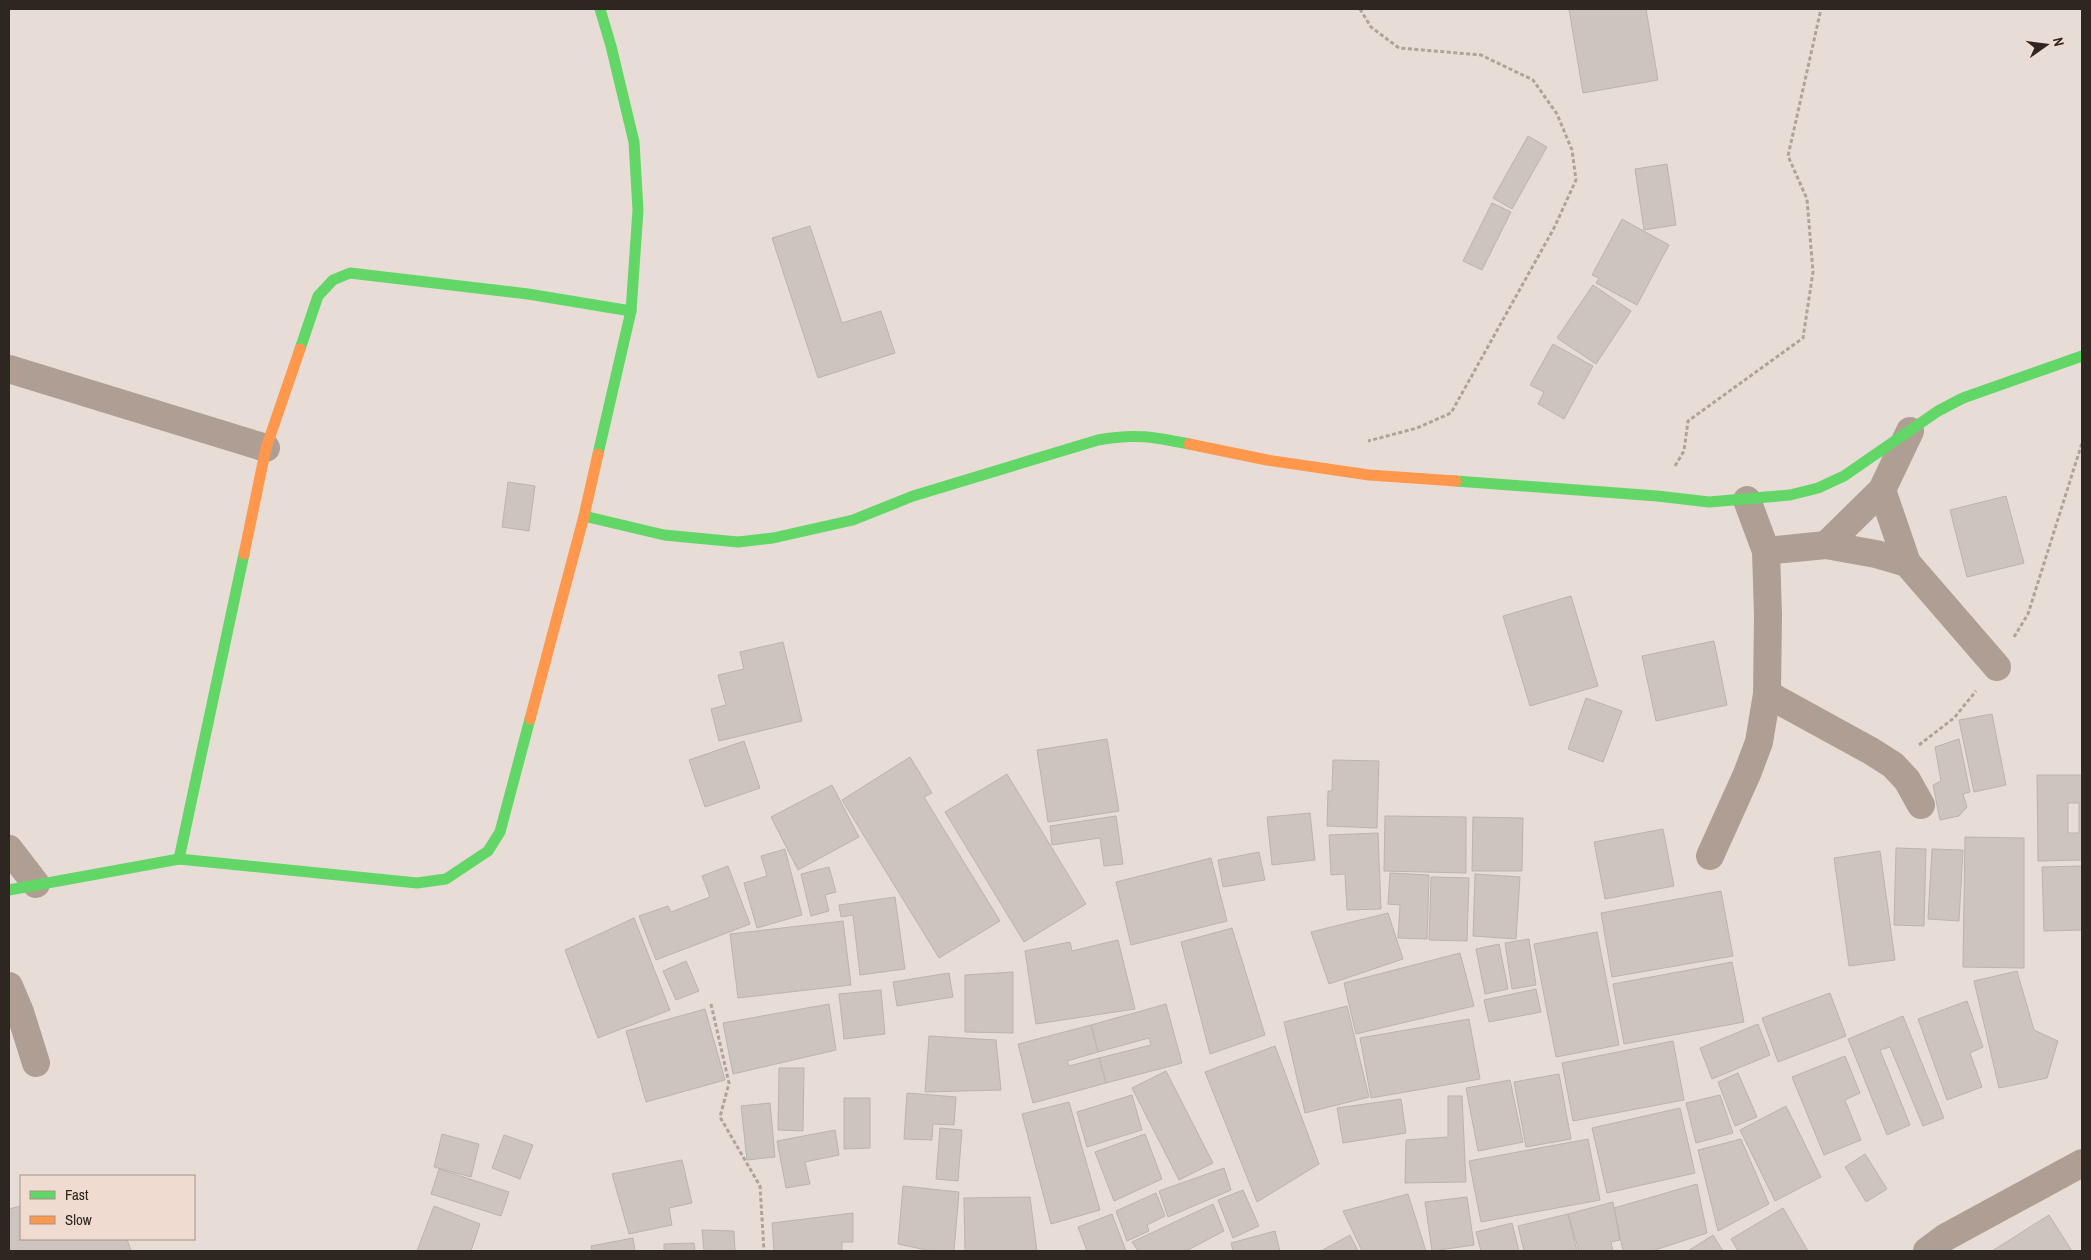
<svg xmlns="http://www.w3.org/2000/svg" width="2091" height="1260" font-family="'Archivo Narrow',sans-serif">
<style>
.building{fill:#cdc4bf;stroke:#bbb3ad;fill-rule:evenodd}
.lines{fill:none;stroke-linecap:round;stroke-linejoin:round}
.path{stroke:#b0a29a;stroke-width:3;stroke-dasharray:4 2.5;stroke-linecap:butt}
.street{stroke:#af9e93;stroke-width:28}
.fast{stroke:#63d668;stroke-width:11}
.slow{stroke:#ff974d;stroke-width:11}
</style>
<rect width="100%" height="100%" fill="#e8ddd6"/>
<g class="building">
<path d="M1569,9H1646L1658,80L1583,93Z"/>
<path d="M1528,136L1547,147L1512,209L1493,198Z"/>
<path d="M1667,164L1676,225L1644,230L1635,169Z"/>
<path d="M1492,203L1511,212L1482,270L1463,261Z"/>
<path d="M1622,219L1669,245L1637,305L1596,283L1599,278L1592,275Z"/>
<path d="M810,226L842,323L881,311L895,353L818,378L772,238Z"/>
<path d="M1593,285L1631,311L1596,364L1557,338Z"/>
<path d="M1553,344L1593,366L1564,419L1538,404L1544,392L1530,385Z"/>
<path d="M508,482L535,486L529,531L502,527Z"/>
<path d="M2006,496L2024,563L1967,577L1950,510Z"/>
<path d="M1571,596L1598,686L1530,706L1503,616Z"/>
<path d="M1714,641L1727,705L1656,721L1642,656Z"/>
<path d="M783,642L802,721L719,741L711,709L726,705L718,675L744,669L740,652Z"/>
<path d="M1586,698L1622,711L1603,762L1568,749Z"/>
<path d="M1992,714L2006,785L1974,792L1959,720Z"/>
<path d="M1107,739L1119,811L1048,822L1037,750Z"/>
<path d="M1959,739L1970,792L1963,794L1967,807L1959,816L1940,820L1933,785L1941,781L1935,747Z"/>
<path d="M744,741L760,788L705,807L689,760Z"/>
<path d="M910,757L932,793L924,797L1000,921L939,958L842,800Z"/>
<path d="M1333,760L1379,761L1377,828L1327,826L1328,791H1332Z"/>
<path d="M1007,774L1086,904L1024,942L945,812Z"/>
<path d="M2037,775H2082V860L2038,861ZM2068,803H2079V833H2068Z"/>
<path d="M832,785L859,837L798,870L771,817Z"/>
<path d="M1310,813L1315,860L1272,865L1267,817Z"/>
<path d="M1116,816L1123,864L1104,866L1100,838L1052,845L1050,826Z"/>
<path d="M1385,816L1466,817V873L1384,871Z"/>
<path d="M1473,817L1523,818L1522,871H1472Z"/>
<path d="M1663,829L1674,886L1605,899L1594,842Z"/>
<path d="M1378,833L1381,909L1347,910L1345,874L1331,875L1329,835Z"/>
<path d="M1965,837L2024,838V968L1963,967Z"/>
<path d="M1896,848L1926,849L1924,926L1894,925Z"/>
<path d="M785,849L802,915L757,928L744,883L767,876L761,856Z"/>
<path d="M1932,849L1963,850L1959,921L1928,919Z"/>
<path d="M1880,851L1895,960L1849,966L1834,858Z"/>
<path d="M1259,852L1265,880L1223,887L1218,860Z"/>
<path d="M1211,858L1227,921L1131,945L1116,882Z"/>
<path d="M728,866L750,924L656,960L639,916L668,906L671,912L710,897L702,876Z"/>
<path d="M2082,866V930L2044,931L2042,867Z"/>
<path d="M829,867L836,892L825,895L829,911L811,916L801,874Z"/>
<path d="M1390,873L1429,875L1427,939L1398,938L1400,905L1388,904Z"/>
<path d="M1475,874L1520,877L1516,939L1473,936Z"/>
<path d="M1431,877L1469,878L1467,941L1429,940Z"/>
<path d="M1721,891L1733,956L1612,977L1601,913Z"/>
<path d="M895,897L905,969L860,975L853,915L841,917L839,905Z"/>
<path d="M1388,913L1403,959L1329,984L1311,932Z"/>
<path d="M634,918L670,1010L598,1038L565,950Z"/>
<path d="M843,921L851,985L738,998L730,934Z"/>
<path d="M1232,928L1265,1035L1210,1054L1181,942Z"/>
<path d="M1597,932L1619,1045L1556,1057L1534,944Z"/>
<path d="M1529,939L1536,985L1512,989L1505,943Z"/>
<path d="M1118,940L1135,1009L1036,1024L1025,951L1070,942L1072,951Z"/>
<path d="M1499,944L1508,989L1485,994L1476,949Z"/>
<path d="M1460,953L1474,1006L1356,1034L1344,983Z"/>
<path d="M686,961L699,991L676,1000L663,971Z"/>
<path d="M1732,962L1744,1022L1624,1044L1613,984Z"/>
<path d="M2017,971L2034,1030L2058,1041L2047,1078L1999,1088L1974,981Z"/>
<path d="M1013,972V1033L965,1032V975Z"/>
<path d="M949,973L953,997L897,1006L893,982Z"/>
<path d="M1536,989L1541,1012L1489,1022L1484,1000Z"/>
<path d="M881,990L885,1034L844,1039L839,994Z"/>
<path d="M1830,993L1846,1036L1778,1062L1762,1018Z"/>
<path d="M1967,1001L1983,1047L1970,1053L1982,1087L1947,1100L1918,1019Z"/>
<path d="M829,1004L836,1050L733,1074L723,1023Z"/>
<path d="M1166,1004L1182,1063L1106,1083L1099,1058L1151,1045L1149,1038L1098,1052L1091,1025Z"/>
<path d="M1347,1006L1369,1097L1305,1113L1284,1022Z"/>
<path d="M705,1009L725,1080L646,1102L626,1031Z"/>
<path d="M1903,1016L1944,1118L1923,1126L1890,1047L1880,1050L1910,1125L1887,1135L1848,1039Z"/>
<path d="M1469,1019L1480,1079L1371,1098L1360,1038Z"/>
<path d="M1758,1024L1770,1055L1712,1079L1700,1048Z"/>
<path d="M1091,1025L1098,1052L1067,1061L1069,1066L1099,1058L1106,1083L1033,1103L1018,1044Z"/>
<path d="M929,1036L996,1040L1001,1090L925,1092Z"/>
<path d="M1673,1041L1684,1100L1573,1121L1562,1063Z"/>
<path d="M1275,1046L1319,1164L1257,1202L1205,1072Z"/>
<path d="M1845,1056L1860,1093L1845,1100L1861,1140L1824,1155L1792,1077Z"/>
<path d="M779,1068H804L803,1131L778,1130Z"/>
<path d="M1166,1071L1213,1163L1179,1180L1132,1088Z"/>
<path d="M1738,1073L1757,1117L1735,1126L1718,1082Z"/>
<path d="M1559,1074L1571,1139L1526,1147L1514,1082Z"/>
<path d="M1510,1080L1523,1142L1478,1151L1466,1088Z"/>
<path d="M907,1093L956,1097L954,1125L933,1124L932,1140L904,1139Z"/>
<path d="M1132,1095L1142,1130L1087,1147L1077,1112Z"/>
<path d="M1720,1095L1733,1133L1696,1143L1686,1103Z"/>
<path d="M1448,1096H1462L1466,1182L1405,1183L1406,1140L1448,1137Z"/>
<path d="M844,1098H870V1148L844,1149Z"/>
<path d="M1401,1099L1406,1133L1343,1143L1337,1108Z"/>
<path d="M1069,1102L1100,1210L1051,1224L1022,1114Z"/>
<path d="M770,1103L775,1157L747,1160L741,1106Z"/>
<path d="M1786,1106L1821,1177L1775,1201L1740,1130Z"/>
<path d="M1680,1108L1695,1173L1607,1193L1592,1128Z"/>
<path d="M940,1128L962,1130L958,1181L936,1179Z"/>
<path d="M835,1130L839,1155L805,1162L810,1184L786,1188L777,1141Z"/>
<path d="M442,1134L479,1144L471,1177L434,1167Z"/>
<path d="M1145,1134L1162,1179L1114,1201L1095,1152Z"/>
<path d="M504,1135L533,1145L520,1179L492,1168Z"/>
<path d="M1588,1139L1600,1200L1481,1222L1469,1161Z"/>
<path d="M1741,1139L1769,1204L1718,1231L1698,1150Z"/>
<path d="M1865,1154L1887,1189L1866,1202L1845,1167Z"/>
<path d="M682,1160L692,1203L669,1208L672,1225L629,1234L612,1174Z"/>
<path d="M1224,1168L1231,1190L1168,1217L1159,1191Z"/>
<path d="M439,1169L509,1192L501,1216L431,1194Z"/>
<path d="M1697,1184L1707,1233L1652,1251H1623L1614,1208Z"/>
<path d="M903,1186L959,1192L954,1251H931L898,1244Z"/>
<path d="M1243,1190L1259,1226L1233,1238L1218,1200Z"/>
<path d="M1156,1193L1165,1216L1147,1225L1149,1231L1127,1241L1116,1211Z"/>
<path d="M1408,1194L1426,1251H1362L1343,1211Z"/>
<path d="M1030,1197L1037,1251H965L964,1198Z"/>
<path d="M1467,1197L1474,1245L1432,1251L1425,1202Z"/>
<path d="M1613,1202L1620,1240L1611,1242L1613,1251H1579L1568,1214Z"/>
<path d="M1213,1204L1224,1231L1186,1251H1138L1132,1242Z"/>
<path d="M21,1206V1239H127L131,1251H9V1209Z"/>
<path d="M434,1206L480,1224L471,1251H417Z"/>
<path d="M1783,1208L1808,1251H1738L1731,1239Z"/>
<path d="M853,1213V1242H842V1251H774L772,1223Z"/>
<path d="M1112,1214L1126,1251H1087L1078,1227Z"/>
<path d="M1568,1214L1577,1251H1524L1518,1226Z"/>
<path d="M2049,1215L2072,1251H1992Z"/>
<path d="M1512,1223L1519,1251H1481L1476,1232Z"/>
<path d="M702,1230L734,1231L735,1251H704Z"/>
<path d="M1275,1231L1280,1251H1233L1231,1243Z"/>
<path d="M1350,1235L1358,1251H1321Z"/>
<path d="M1713,1235L1723,1251H1688Z"/>
<path d="M633,1238L635,1251H592L591,1246Z"/>
<path d="M694,1243L695,1251H664V1244Z"/>
</g>
<g class="lines">
<g class="path">
<path d="M1360,9L1371,27L1399,48L1481,55L1533,80L1557,114L1572,150L1576,180L1554,228L1451,413L1417,428L1368,441"/>
<path d="M1675,466L1684,451L1688,421L1803,338L1813,272L1807,199L1788,156L1821,9"/>
<path d="M2014,637L2028,614L2082,443"/>
<path d="M1919,745L1954,718L1976,691"/>
<path d="M711,1004L729,1083L720,1117L760,1186L764,1251"/>
</g>
<g class="street">
<path d="M9,369L266,448"/>
<path d="M1882,490L1907,563"/>
<path d="M1826,545L1882,490L1910,431"/>
<path d="M1766,551L1826,545L1876,554L1907,563L1997,667"/>
<path d="M1767,694L1871,751L1893,765L1907,780L1921,805"/>
<path d="M9,849L36,884"/>
<path d="M1710,856L1747,774L1759,742L1767,694L1768,615L1766,551L1747,500"/>
<path d="M9,986L20,1012L36,1063"/>
<path d="M1927,1251L1946,1237L2082,1163"/>
</g>
<g class="fast">
<path d="M300,349L318,296L333,280L350,273L528,294L631,311"/>
<path d="M598,454L631,311L638,210L634,142L611,46L600,9"/>
<path d="M1456,481L1657,496L1709,502L1790,495L1818,488L1844,476L1938,411L1963,398L2082,356"/>
<path d="M584,516L664,535L738,542L773,538L853,520L913,496L1098,440C1134,433 1154,437 1189,444"/>
<path d="M179,859L244,554"/>
<path d="M9,890L179,859L417,883L446,879L488,851L500,832L530,719"/>
</g>
<g class="slow">
<path d="M1189,444L1267,460L1369,475L1456,481"/>
<path d="M244,554L266,448L300,349"/>
<path d="M530,719L584,516L598,454"/>
</g>
</g>
<rect width="2091" height="1260" fill="none" stroke="#2d2621" stroke-width="20"/>
<rect x="20" y="1175" width="175" height="65" fill="#efdbcf" stroke="#a19389"/>
<rect x="30" y="1191" width="25" height="8" fill="#63d668" stroke="#a19389"/>
<text x="65" y="1200" font-size="15" fill="#2d2621">Fast</text>
<rect x="30" y="1216" width="25" height="8" fill="#ff974d" stroke="#a19389"/>
<text x="65" y="1225" font-size="15" fill="#2d2621">Slow</text>
<g transform="translate(2046 45) rotate(76)" stroke="#efdbcf" stroke-width="4" paint-order="stroke">
<path d="M0-4L9 19L0 12L-9 19Z" fill="#2d2621"/>
<text y="-8" font-size="14" font-weight="bold" text-anchor="middle" fill="#2d2621">N</text>
</g>
</svg>
